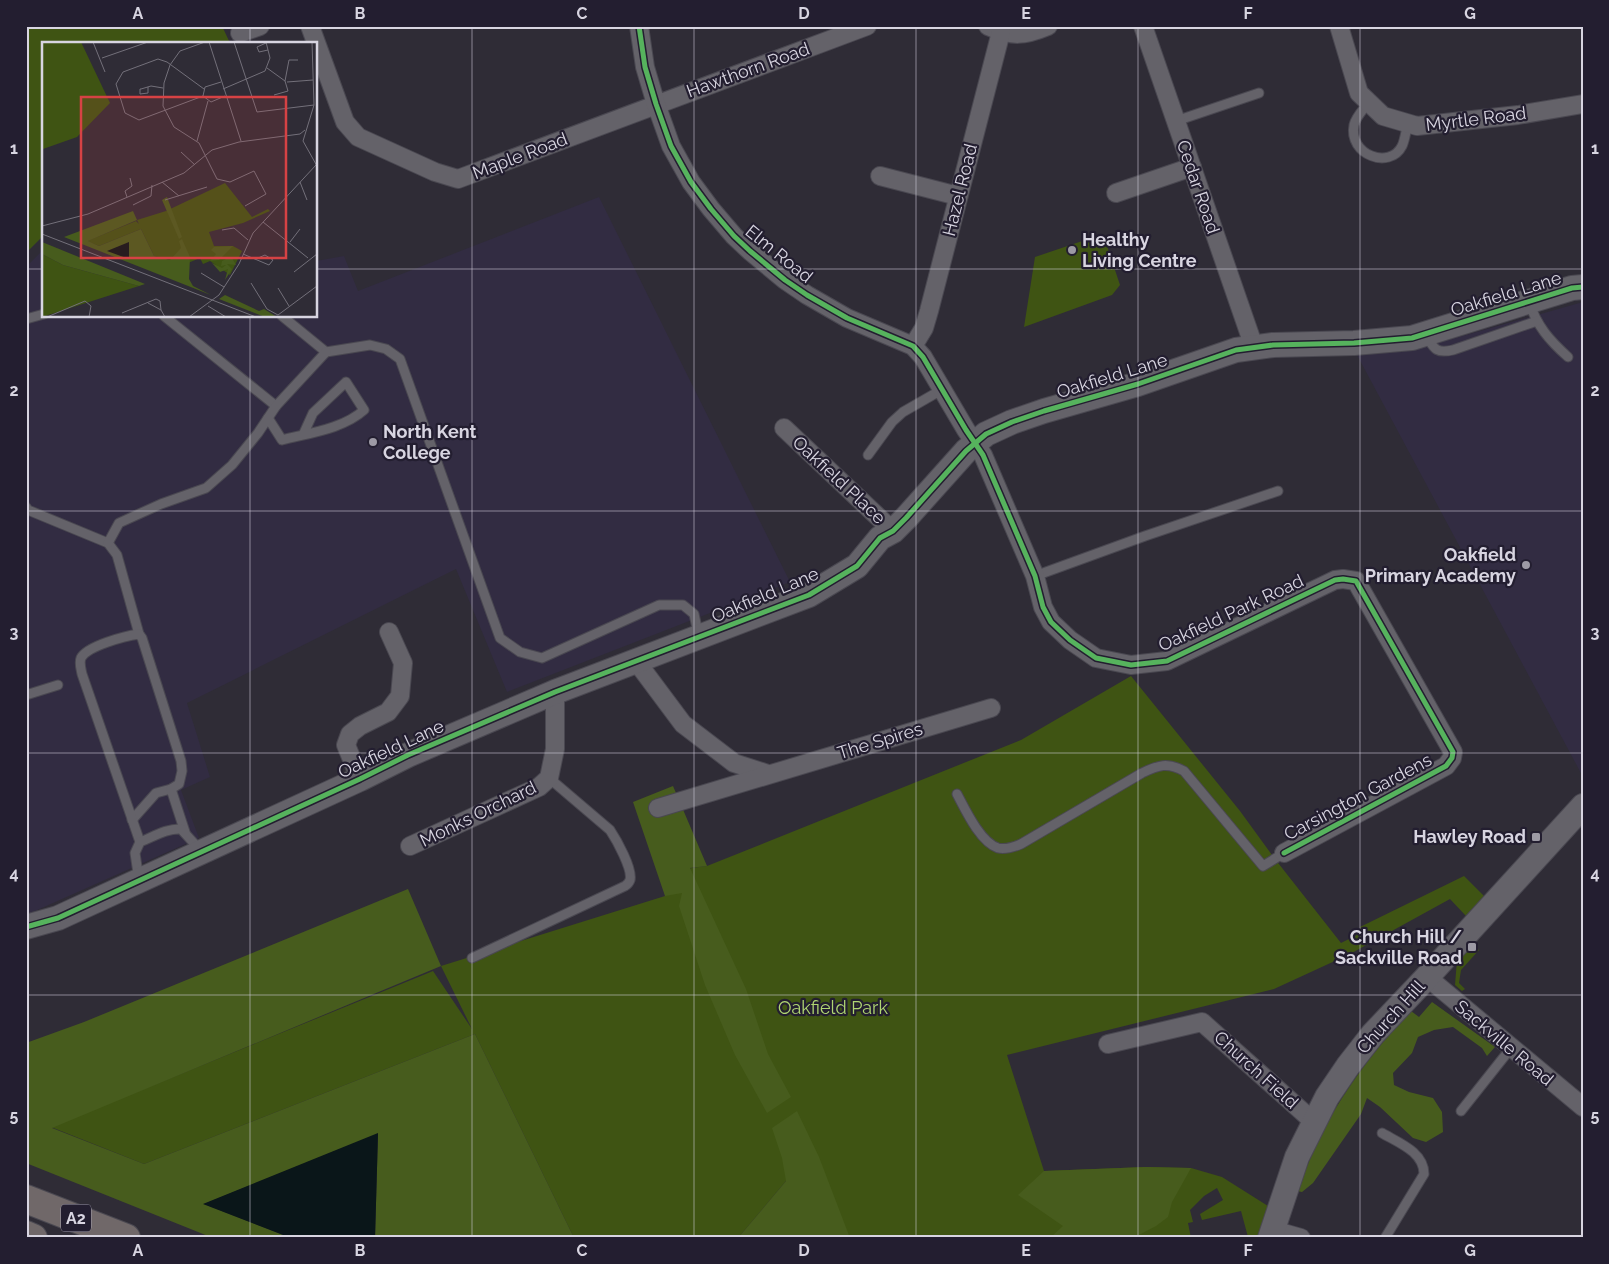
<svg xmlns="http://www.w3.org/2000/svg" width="1609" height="1264" font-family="Raleway,sans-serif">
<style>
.built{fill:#322c42}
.green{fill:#3f5413}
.forest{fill:#475c1d}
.water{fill:#0a1619}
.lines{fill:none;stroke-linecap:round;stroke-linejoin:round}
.lane-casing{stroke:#4a4851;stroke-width:11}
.street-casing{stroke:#4a4851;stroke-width:20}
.secondary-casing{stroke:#4a4851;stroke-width:26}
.highway-casing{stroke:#4a4851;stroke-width:30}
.lane{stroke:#646269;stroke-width:9}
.street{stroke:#646269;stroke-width:18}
.secondary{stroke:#646269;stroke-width:24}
.highway{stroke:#706869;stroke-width:28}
.cycleway-casing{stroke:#231e30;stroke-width:8}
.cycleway{stroke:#56b35d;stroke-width:5}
.grid{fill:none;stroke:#d8d5e1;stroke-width:1;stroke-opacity:0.55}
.poi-dot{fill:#9d9aa5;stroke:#231e30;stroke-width:2}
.labels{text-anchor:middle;stroke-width:4.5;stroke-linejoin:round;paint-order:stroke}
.shield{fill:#231e30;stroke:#a29eac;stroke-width:1}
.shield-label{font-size:16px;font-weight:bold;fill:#d8d5e1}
.street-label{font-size:18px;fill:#d8d5e1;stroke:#231e30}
.poi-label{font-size:18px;font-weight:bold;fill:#d8d5e1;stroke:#231e30;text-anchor:end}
.park-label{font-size:18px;fill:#b0d672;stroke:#231e30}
.inset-road{fill:none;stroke:#73707a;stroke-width:1}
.view{fill:#d64244;fill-opacity:0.15;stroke:#d64244;stroke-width:2.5}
.inset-edge{fill:none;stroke:#d8d5e1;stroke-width:2.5}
.neatline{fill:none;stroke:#d8d5e1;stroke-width:2}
.grid-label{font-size:16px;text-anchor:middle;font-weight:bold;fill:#d8d5e1}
</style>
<rect width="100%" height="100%" fill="#2f2c36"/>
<g class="built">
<path d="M599,197L790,582L507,692L456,569L187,703L210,777L181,790L199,838L26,915V267L44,249V316H316V261L344,256L358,291Z"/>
<path d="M1583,302V777L1356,353L1420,348Z"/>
</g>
<g class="green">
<path d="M26,26H222L230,43L44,44V235L26,253Z"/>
<path d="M1103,234L1120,285L1112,295L1024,327L1035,257Z"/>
<path d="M1131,676L1240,811L1275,859L1341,943L1363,932L1360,927L1464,876L1484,896L1466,916L1450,899L1350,954L1274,989L1007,1055L1044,1171L1146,1167L1191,1168L1222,1177L1268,1206L1257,1238H1245L1248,1237L1241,1211L1202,1220L1200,1214L1223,1200L1217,1188L1204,1196L1190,1210L1193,1222L1188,1223L1191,1238H823L786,1181L738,1238H574L475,1034L144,1164L51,1127L433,971L472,1029L441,966L665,896C680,872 677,869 707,866L1021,740Z"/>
<path d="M1471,944L1479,950L1461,970L1459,983L1465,989L1462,991L1455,985L1457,960Z"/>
</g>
<g class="forest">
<path d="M673,786L707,866L690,868L746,989L768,1054L791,1097L767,1113L735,1055L705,985L679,906L682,893L665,896L633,802Z"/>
<path d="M408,889L441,966L52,1128L144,1164L475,1034L574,1238H375L378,1134L204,1204L291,1238H213L26,1163V1043L84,1022Z"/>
<path d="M1432,1002L1495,1047L1487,1056L1482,1048L1453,1027L1434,1030L1418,1037L1412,1053L1393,1073L1394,1085L1409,1092L1433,1098L1442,1112L1443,1132L1426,1142L1413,1138L1380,1107L1367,1098L1361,1114L1313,1183L1302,1192L1297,1191C1306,1170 1314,1147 1325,1127C1348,1085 1377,1046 1411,1011L1419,1017Z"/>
<path d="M797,1111L819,1157L850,1238H738L786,1181L782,1158L772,1128Z"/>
<path d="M1146,1167L1191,1168L1172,1202L1168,1217L1156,1226L1133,1238H1050L1063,1226L1018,1195L1044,1171Z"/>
</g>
<path class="water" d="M378,1133L375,1238H291L203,1204Z"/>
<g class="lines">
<g class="lane-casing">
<g id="lane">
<path d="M1369,102C1364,109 1356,116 1354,125C1348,155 1390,170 1402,146C1405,140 1406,130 1408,123"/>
<path d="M1176,121L1259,93"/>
<path d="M1529,302C1537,326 1549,340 1568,357"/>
<path d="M164,316L276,406"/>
<path d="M282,316L326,352L370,345L386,349L400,359L500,638L520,652L542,658L659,605H683L694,614L699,637"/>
<path d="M26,319L44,314"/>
<path d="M1425,334C1434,348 1435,354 1453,350L1537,321"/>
<path d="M268,418L282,440C309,433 343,429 364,410L346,382L313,413L303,435"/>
<path d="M868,455L892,422L903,412L943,389"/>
<path d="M26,507L28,510L108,543L117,555L139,634"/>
<path d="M108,543L119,523L161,504L206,488L232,465L258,433L276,406L326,352"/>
<path d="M1035,576L1145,536L1278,491"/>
<path d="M26,695L58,685"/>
<path d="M957,794C965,809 980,842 998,848C1006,850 1014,847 1021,844L1142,773C1159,765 1167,762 1184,771L1263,866L1284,853"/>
<path d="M132,820L156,793L171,789"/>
<path d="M140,842L82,674C81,669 79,663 81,658C87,646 125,636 139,634L142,638L181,761L182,771L179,784L171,789L185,832"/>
<path d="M139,880L135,853L140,842C153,837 167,828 181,829L201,851"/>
<path d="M472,958L625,886C628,884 629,883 630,880C633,869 616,839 610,830L549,778"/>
<path d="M1461,1111L1511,1048"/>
<path d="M1382,1133C1399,1143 1424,1152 1424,1174L1385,1238"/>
</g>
</g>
<g class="street-casing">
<g id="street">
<path d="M310,26L345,122L358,137L435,172L458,179L867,26"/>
<path d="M639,26L645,67L656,104L671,146L691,182L711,209L734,236L750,251L785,280L807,295L847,318L913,346L923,357L966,430L983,455L1035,576L1043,607L1051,622L1070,640L1096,658L1131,665L1167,661L1335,580L1343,579L1356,581L1453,752L1452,758L1446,766L1284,853"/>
<path d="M988,26C1013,37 1024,36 1048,26"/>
<path d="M1143,26L1254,347"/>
<path d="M1339,26L1359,93L1383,116L1417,126L1518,115L1583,104"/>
<path d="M240,33L260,26"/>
<path d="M880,176L958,196"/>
<path d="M1116,193L1192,167"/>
<path d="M913,346L924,328L929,311L1001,32"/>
<path d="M784,428L893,531"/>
<path d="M636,661L683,724L734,763L768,774"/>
<path d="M360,779L346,745L350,734L360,726L388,712L400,696L403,663L389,632"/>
<path d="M658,808L991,708"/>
<path d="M410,846L539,787L549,778L555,749V692"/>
<path d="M1427,977L1583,1107"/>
<path d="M1108,1044L1202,1022L1314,1122"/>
<path d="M1273,1230L1301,1238"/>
</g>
</g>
<g class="secondary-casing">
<g id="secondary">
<path d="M26,927L58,918L360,779L408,755L555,692L809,595L857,566L880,538L893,531L906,518L966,451L986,434L1012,422L1044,411L1138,384L1236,350L1273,345L1354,343L1412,338L1572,288L1583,287"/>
<path d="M1270,1238L1297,1157L1327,1097L1348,1066L1373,1034L1427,977L1583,806"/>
</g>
</g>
<g class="highway-casing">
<g id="highway">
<path d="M26,1199L126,1238"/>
<path d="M26,1235L33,1238"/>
</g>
</g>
<use href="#lane" class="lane"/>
<use href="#street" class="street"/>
<use href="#secondary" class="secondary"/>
<use href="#highway" class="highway"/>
<g class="cycleway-casing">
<g id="cycleway">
<path d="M639,26L645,67L656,104L671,146L691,182L711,209L734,236L750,251L785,280L807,295L847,318L913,346L923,357L966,430L983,455L1035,576L1043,607L1051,622L1070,640L1096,658L1131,665L1167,661L1335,580L1343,579L1356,581L1453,752L1452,758L1446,766L1284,853"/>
<path d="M26,927L58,918L360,779L408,755L555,692L809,595L857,566L880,538L893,531L906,518L966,451L986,434L1012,422L1044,411L1138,384L1236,350L1273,345L1354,343L1412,338L1572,288L1583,287"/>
</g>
</g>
<use href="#cycleway" class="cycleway"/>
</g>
<path class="grid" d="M250,26V44M472,26V1238M694,26V1238M916,26V1238M1138,26V1238M1360,26V1238M26,269H44M316,269H1583M250,316V1238M26,511H1583M26,753H1583M26,995H1583"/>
<g class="poi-dot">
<circle cx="1072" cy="250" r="5"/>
<circle cx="373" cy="442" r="5"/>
<circle cx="1526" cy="565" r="5"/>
<rect x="1531" y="832" width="10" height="10" rx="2.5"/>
<rect x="1467" y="942" width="10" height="10" rx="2.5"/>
</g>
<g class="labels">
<rect class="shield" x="61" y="1204.5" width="30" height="27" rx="4"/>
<g class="shield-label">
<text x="76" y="1224">A2</text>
</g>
<g class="street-label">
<text transform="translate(748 70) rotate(-20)" y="6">Hawthorn Road</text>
<text transform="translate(1476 119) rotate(-7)" y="6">Myrtle Road</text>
<text transform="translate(520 156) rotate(-21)" y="6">Maple Road</text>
<text transform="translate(1198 187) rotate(71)" y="6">Cedar Road</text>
<text transform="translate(960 190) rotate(-76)" y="6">Hazel Road</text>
<text transform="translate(779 254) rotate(39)" y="6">Elm Road</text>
<text transform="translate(1506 294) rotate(-17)" y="6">Oakfield Lane</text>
<text transform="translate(1112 376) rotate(-17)" y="6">Oakfield Lane</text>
<text transform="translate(839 480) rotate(43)" y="6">Oakfield Place</text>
<text transform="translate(765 595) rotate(-23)" y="6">Oakfield Lane</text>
<text transform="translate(1231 613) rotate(-25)" y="6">Oakfield Park Road</text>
<text transform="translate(880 741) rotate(-17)" y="6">The Spires</text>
<text transform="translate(391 749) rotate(-25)" y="6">Oakfield Lane</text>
<text transform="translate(1358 797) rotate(-28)" y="6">Carsington Gardens</text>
<text transform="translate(478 814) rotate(-26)" y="6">Monks Orchard</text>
<text transform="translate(1391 1017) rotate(-48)" y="6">Church Hill</text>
<text transform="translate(1504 1043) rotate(40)" y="6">Sackville Road</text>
<text transform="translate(1256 1070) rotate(42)" y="6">Church Field</text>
</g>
<g class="poi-label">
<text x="1082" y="246" text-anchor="start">Healthy<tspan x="1082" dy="21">Living Centre</tspan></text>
<text x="383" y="438" text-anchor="start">North Kent<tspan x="383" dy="21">College</tspan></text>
<text x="1516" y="561">Oakfield<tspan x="1516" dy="21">Primary Academy</tspan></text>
<text x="1526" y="843">Hawley Road</text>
<text x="1462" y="943">Church Hill /<tspan x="1462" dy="21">Sackville Road</tspan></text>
</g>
<g class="park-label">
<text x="833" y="1014">Oakfield Park</text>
</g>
</g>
<g transform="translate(42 42)">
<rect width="275" height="275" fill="#2f2c36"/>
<path d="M0,0H39L68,61L35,95L1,107L0,114ZM183,141L210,175L226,167L228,169L201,181L167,190L172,204H191L200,209L188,233L168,219L161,222L158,216L146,221L145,216L128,218L112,214L99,187L57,204L45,199L94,179L97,182L95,178L124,169ZM0,212L21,223L97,244L0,275Z" fill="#3f5413"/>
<path d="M125,155L140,195L137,197L120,158ZM91,169L95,178L46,199L57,204L99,187L112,214L128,218L139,206L137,199L140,197L148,215L147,237L151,244L169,253L22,195ZM0,200L103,242L97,244L21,223L0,212ZM191,204L177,218L168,219L174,212L169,208L172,205ZM186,216H190L194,223L185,222L190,227L183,238L186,227L178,230L170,221L180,226L184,223L179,224L180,219ZM183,253L217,269L222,267L235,275H223L177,257Z" fill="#475c1d"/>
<path d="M87,200V217L65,209Z" fill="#0a1619"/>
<path class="inset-road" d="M51,0L63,30M163,0L138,9L128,23L122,41L121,64L132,85L157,101L175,137L188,140L212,129L224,152L203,164M167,0L199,99M192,0L215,70L272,63M270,0L272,63L261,99L275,124M224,1L215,5L217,10L226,8M60,16L106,0M225,26L243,39L247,18H256M179,40L163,45L161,54L169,60L183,54M245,40L271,38M106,45V51L98,52V47H99L109,44L121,46M181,47L223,29L228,16L224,0M232,53L246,49L243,39M161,54L97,78L83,71L74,42L81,30L116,17L125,20L162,47M155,99L166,59M139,110L153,123M120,140L137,154M258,140L265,158M85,155L83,149L90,144L88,136M123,158L165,145M91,163L109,154L110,143M221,180L266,216M0,184L46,172L142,131L170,108L197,100L258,92L263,88M180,188L192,186L206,198M0,192L214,275M248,200L258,187M201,212L227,223L231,218L223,213L216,216M252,230L275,212M159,231L182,245M209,241L225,267L236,273L275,244M236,246L247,264M106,261L119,268L123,275M166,264L184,275M80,271L114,257L118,259L119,268M5,275L43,259L49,264L47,275M147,275L177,253L197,222L211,191L274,123"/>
<path class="view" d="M39,55H244V216H39Z"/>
<rect width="275" height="275" class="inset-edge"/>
</g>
<rect width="1609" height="1264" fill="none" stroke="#231e30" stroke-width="55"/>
<rect x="28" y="28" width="1554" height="1208" class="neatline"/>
<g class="grid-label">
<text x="138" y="19">A</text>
<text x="360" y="19">B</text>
<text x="582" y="19">C</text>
<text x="804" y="19">D</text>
<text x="1026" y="19">E</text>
<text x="1248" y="19">F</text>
<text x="1470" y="19">G</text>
<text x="14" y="154">1</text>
<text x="1595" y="154">1</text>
<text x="14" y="396">2</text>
<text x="1595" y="396">2</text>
<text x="14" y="638">3</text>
<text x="1595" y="638">3</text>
<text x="14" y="879">4</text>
<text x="1595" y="879">4</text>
<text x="14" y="1121">5</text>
<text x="1595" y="1121">5</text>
<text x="138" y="1256">A</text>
<text x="360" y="1256">B</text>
<text x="582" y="1256">C</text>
<text x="804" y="1256">D</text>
<text x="1026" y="1256">E</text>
<text x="1248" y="1256">F</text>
<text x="1470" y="1256">G</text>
</g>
</svg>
